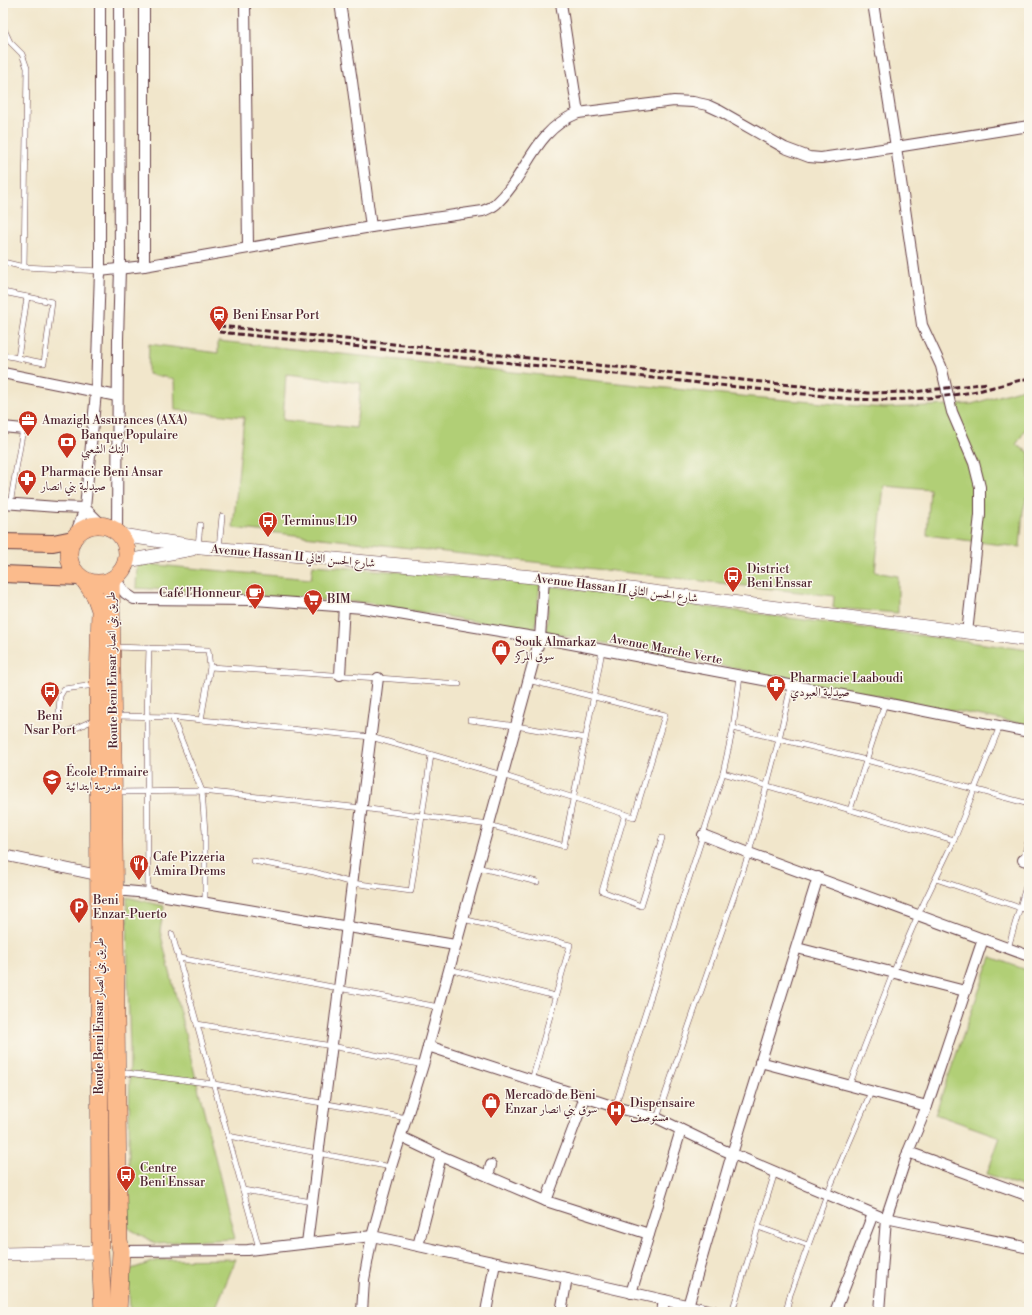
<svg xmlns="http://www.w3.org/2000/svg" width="1032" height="1315" font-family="'Libre Bodoni',Amiri,serif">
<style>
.green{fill:#b1cf76;stroke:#7e7750;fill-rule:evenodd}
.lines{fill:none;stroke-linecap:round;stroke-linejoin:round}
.service-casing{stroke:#633d43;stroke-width:6}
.minor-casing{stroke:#633d43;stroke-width:12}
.tertiary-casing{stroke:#633d43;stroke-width:14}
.primary-casing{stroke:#633d43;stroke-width:18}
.trunk-casing{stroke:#633d43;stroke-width:18}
.service{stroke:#fff;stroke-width:5}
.minor{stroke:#fff;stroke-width:10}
.tertiary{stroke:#fff;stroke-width:13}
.primary{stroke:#fbbb8c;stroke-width:16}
.trunk{stroke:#fbbb8c;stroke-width:17}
.rail{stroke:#4a1f2b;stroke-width:3;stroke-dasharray:6 3;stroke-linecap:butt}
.labels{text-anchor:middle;stroke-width:3;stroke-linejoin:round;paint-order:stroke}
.poi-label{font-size:12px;fill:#4a1f2b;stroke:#fbf7ec;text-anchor:start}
.street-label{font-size:12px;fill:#4a1f2b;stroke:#fbf7ec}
</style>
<rect width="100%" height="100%" fill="#fbf7ec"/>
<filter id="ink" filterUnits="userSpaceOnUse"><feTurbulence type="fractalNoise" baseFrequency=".025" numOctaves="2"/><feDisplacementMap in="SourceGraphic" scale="8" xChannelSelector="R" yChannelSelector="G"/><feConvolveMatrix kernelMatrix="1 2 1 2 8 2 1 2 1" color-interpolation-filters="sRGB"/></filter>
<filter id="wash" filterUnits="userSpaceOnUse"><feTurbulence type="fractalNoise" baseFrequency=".012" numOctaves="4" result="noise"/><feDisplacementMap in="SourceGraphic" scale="16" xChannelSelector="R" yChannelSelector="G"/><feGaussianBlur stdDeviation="0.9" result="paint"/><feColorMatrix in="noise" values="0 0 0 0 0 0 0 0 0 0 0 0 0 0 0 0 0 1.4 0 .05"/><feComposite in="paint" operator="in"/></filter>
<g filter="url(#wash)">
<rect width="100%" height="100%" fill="#f1e6cb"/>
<g class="green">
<path d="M218,341L751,397L884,408L972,404L1029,387V424L1016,445L1029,452V488L1023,511L1020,547C989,544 959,539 927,535L930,489L884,485L875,572L898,576V613L833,608L834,596L233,528L244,417L175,410L174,379L148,374L149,344L218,353ZM286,374L361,383L356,428L283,420Z"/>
<path d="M146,564L311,579L313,565L540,583L535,632L369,603L136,588L137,566Z"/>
<path d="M550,586L1029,650V725L546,632Z"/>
<path d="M127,897L164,906L160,931L235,1239L155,1243L128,1228L130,1050L128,985Z"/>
<path d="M991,957L1029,971V1189L987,1174L1000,1137L935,1114Z"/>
<path d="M236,1259L214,1312H130L128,1270L159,1260Z"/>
</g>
</g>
<g filter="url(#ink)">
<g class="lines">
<g class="service-casing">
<g id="service">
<path d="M3,27L10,42L22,54L27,68L24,267"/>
<path d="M3,262L24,267L100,271"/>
<path d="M3,292L52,302L44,363L3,355"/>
<path d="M18,358L27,297"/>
<path d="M10,504L23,429"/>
<path d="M198,546L200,525"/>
<path d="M219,548L222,516"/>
<path d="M114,647L208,650L210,667L201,720"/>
<path d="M210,667L378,678L459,684"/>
<path d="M95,685L64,689L60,696L58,727L60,731L65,733L96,719"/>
<path d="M115,716L172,717L371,737L502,775L634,817L665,715L528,680"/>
<path d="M172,717L202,791L205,832V903"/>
<path d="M470,720L516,726L585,738"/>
<path d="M733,728L866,760L1029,804"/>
<path d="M723,773L954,840"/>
<path d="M116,792L202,791L362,808L489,825L564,846C576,781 591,716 602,650"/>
<path d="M850,810L885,703"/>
<path d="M625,814L602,891L641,906L662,838"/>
<path d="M1023,860L1029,838"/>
<path d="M253,861L314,872L352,883L411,891L431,755"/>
<path d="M477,867L537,882"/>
<path d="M936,879L1029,911"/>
<path d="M148,893L147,717L149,648"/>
<path d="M463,919L570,945L532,1080"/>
<path d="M172,934L259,1248"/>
<path d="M1008,948L1029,876"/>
<path d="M179,958L439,1007"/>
<path d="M449,969L555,996"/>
<path d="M197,1024L332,1046L423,1065"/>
<path d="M119,1072L214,1084L407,1118"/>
<path d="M849,1086L893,973L918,915L954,840L1000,726"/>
<path d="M615,1107L723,773L733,728L740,677"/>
<path d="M657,1118L749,853L779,739L791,686"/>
<path d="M228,1136L391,1167"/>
<path d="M243,1190L312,1202"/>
<path d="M758,1227L808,1245"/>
<path d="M732,1312L775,1172"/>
<path d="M786,1312L790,1295L827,1194L871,1092"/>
</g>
</g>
<g class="minor-casing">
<g id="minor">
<path d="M144,3V266"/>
<path d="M245,3L248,247"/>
<path d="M340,3L352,81L371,227"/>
<path d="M561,3L578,113"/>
<path d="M873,3L896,147L1029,126"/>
<path d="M100,271L144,266L371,227L483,211C487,209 493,207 496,204C528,174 533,131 578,113L674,101L693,102L707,105L720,111L785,148L809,157L821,158L896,147L922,325L941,366L952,412L974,463L980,487V515L967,633"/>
<path d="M3,373L117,396"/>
<path d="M3,427L23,429"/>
<path d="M3,503L57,507L85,508L101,524"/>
<path d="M117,531L118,339L120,268L119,3"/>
<path d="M75,535L85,508L96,392L100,271V3"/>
<path d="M115,578L125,593L134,599L255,600L363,608L540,638L885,703L1029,732"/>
<path d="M340,675L344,605"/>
<path d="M703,835L749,853L1029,956"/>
<path d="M3,855L102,876"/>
<path d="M1023,860L1029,861"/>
<path d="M115,890L148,893L455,945"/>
<path d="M797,948L965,991"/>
<path d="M428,1046L615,1107L657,1118L721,1149L881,1217L1029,1248"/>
<path d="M760,1062L927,1106"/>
<path d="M585,1097L546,1201L649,1234"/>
<path d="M401,1137L441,1156L546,1201"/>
<path d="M908,1152L1029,1196"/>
<path d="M488,1176L491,1165"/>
<path d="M307,1243L378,678"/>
<path d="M418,1246L441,1156"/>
<path d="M121,1251L248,1250L372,1236L567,1278L717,1312"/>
<path d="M631,1293L681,1130"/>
<path d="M688,1306L732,1154L818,877"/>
<path d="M362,1312L364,1280L372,1236L391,1167L423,1065L540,638L544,578"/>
<path d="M486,1312L495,1263"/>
<path d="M561,1312L567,1278"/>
<path d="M662,1312L664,1300"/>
<path d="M835,1312L873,1214"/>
<path d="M879,1312L886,1218L908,1152L927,1106L983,939"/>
</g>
</g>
<g class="tertiary-casing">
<g id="tertiary">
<path d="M121,535L201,547L544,578L1029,640"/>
<path d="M127,561L192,549"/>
<path d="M3,1254L100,1252"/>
</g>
</g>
<g class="primary-casing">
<g id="primary">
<path d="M3,542L53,543L73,539"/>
<path d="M3,574L79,577"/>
</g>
</g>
<g class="trunk-casing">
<g id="trunk">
<circle cx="98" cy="554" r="29"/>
<path d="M84,580L95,596L100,610L98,685L100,1252L103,1312"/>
<path d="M111,580L118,1191L119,1240L121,1251L118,1312"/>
</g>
</g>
<use href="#service" class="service"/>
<use href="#minor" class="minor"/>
<use href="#tertiary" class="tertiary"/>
<use href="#primary" class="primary"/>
<use href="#trunk" class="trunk"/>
<g class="rail">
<path d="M219,326L868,393L913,392L989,383"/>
<path d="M219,332L851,399C894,401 939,399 982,390C998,386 1013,382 1029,378"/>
</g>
</g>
</g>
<defs>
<g id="station-pin" transform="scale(1)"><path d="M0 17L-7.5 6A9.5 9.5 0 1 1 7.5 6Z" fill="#c8321e" stroke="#fbf7ec"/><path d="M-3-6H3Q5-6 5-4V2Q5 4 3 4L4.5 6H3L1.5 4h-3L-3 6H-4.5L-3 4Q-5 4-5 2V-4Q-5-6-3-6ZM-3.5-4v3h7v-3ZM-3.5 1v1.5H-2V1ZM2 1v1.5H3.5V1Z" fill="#fff"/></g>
<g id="office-pin" transform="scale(1)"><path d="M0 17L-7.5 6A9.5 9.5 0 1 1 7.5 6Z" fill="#c8321e" stroke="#fbf7ec"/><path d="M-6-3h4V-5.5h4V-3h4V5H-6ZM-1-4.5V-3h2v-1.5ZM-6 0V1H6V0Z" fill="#fff"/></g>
<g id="bank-pin" transform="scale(1)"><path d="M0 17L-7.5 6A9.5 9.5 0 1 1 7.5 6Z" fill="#c8321e" stroke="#fbf7ec"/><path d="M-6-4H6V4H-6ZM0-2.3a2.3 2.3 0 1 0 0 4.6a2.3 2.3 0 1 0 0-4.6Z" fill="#fff"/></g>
<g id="pharmacy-pin" transform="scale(1)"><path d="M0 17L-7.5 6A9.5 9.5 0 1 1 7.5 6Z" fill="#c8321e" stroke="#fbf7ec"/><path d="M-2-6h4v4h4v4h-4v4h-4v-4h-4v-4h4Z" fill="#fff"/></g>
<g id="bus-pin" transform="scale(1)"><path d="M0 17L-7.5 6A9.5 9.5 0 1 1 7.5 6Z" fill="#c8321e" stroke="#fbf7ec"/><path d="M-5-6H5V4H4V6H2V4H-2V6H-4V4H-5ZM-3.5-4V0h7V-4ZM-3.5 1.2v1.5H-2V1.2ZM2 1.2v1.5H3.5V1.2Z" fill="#fff"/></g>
<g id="cafe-pin" transform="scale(1)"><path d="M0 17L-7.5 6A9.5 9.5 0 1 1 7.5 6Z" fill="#c8321e" stroke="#fbf7ec"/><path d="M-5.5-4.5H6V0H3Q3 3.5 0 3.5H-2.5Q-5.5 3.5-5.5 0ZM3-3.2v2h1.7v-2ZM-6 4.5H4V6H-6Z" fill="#fff"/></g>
<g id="supermarket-pin" transform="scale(1)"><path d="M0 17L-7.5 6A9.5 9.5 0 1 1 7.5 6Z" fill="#c8321e" stroke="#fbf7ec"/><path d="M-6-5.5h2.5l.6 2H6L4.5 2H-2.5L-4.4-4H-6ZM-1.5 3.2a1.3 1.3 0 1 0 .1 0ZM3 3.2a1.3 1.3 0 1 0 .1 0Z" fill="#fff"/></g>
<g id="shop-pin" transform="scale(1)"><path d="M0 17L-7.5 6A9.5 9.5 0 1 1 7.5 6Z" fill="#c8321e" stroke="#fbf7ec"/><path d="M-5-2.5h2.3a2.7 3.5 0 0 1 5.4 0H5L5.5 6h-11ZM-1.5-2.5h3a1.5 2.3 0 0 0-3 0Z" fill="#fff"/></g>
<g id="school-pin" transform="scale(1)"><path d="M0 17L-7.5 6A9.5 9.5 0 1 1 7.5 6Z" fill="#c8321e" stroke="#fbf7ec"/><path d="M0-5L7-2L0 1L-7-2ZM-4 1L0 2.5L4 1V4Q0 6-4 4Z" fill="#fff"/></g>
<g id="restaurant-pin" transform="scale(1)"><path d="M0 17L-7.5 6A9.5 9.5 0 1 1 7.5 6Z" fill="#c8321e" stroke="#fbf7ec"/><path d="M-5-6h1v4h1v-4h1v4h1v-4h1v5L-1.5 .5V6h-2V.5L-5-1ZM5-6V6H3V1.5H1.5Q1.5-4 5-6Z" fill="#fff"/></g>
<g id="parking-pin" transform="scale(1)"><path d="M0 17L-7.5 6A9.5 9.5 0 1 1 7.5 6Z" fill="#c8321e" stroke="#fbf7ec"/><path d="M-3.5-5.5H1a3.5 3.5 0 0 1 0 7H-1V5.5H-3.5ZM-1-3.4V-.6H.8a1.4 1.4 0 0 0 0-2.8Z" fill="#fff"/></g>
<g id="hospital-pin" transform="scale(1)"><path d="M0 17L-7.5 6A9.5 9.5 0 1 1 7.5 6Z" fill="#c8321e" stroke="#fbf7ec"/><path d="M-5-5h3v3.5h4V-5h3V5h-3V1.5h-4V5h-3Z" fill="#fff"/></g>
</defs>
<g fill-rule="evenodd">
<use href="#station-pin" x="219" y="315"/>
<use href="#office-pin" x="28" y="420"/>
<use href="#bank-pin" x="67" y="442"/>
<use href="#pharmacy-pin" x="27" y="479"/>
<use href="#bus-pin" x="268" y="521"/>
<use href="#bus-pin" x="733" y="576"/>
<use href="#cafe-pin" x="255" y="593"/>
<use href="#supermarket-pin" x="313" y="599"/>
<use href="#shop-pin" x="501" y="649"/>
<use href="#pharmacy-pin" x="776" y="685"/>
<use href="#bus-pin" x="50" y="691"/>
<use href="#school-pin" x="52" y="779"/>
<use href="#restaurant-pin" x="139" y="864"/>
<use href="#parking-pin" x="79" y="907"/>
<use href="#shop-pin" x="491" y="1102"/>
<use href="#hospital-pin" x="616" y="1110"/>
<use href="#bus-pin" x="126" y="1175"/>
</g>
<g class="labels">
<g class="poi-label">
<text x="233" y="319">Beni Ensar Port</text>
<text x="42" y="424">Amazigh Assurances (AXA)</text>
<text x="81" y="439">Banque Populaire<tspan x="81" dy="14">البنك الشعبي</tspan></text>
<text x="41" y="476">Pharmacie Beni Ansar<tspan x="41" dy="14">صيدلية بني انصار</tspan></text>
<text x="282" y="525">Terminus L19</text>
<text x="747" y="573">District<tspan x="747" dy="14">Beni Enssar</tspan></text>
<text x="241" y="597" text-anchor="end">Café l'Honneur</text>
<text x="327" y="603">BIM</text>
<text x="515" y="646">Souk Almarkaz<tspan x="515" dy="14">سوق المركز</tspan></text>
<text x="790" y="682">Pharmacie Laaboudi<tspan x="790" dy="14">صيدلية العبودي</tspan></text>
<text x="50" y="720" text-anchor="middle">Beni<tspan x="50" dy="14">Nsar Port</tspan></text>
<text x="66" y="776">École Primaire<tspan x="66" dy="14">مدرسة ابتدائية</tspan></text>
<text x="153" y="861">Cafe Pizzeria<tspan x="153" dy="14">Amira Drems</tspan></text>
<text x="93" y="904">Beni<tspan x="93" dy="14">Enzar-Puerto</tspan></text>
<text x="505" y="1099">Mercado de Beni<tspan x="505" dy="14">Enzar سوق بني انصار</tspan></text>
<text x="630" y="1107">Dispensaire<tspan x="630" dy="14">مستوصف</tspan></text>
<text x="140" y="1172">Centre<tspan x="140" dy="14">Beni Enssar</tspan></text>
</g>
<g class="street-label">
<text transform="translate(293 556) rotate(5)" y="4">Avenue Hassan II شارع الحسن الثاني</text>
<text transform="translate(616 588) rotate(7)" y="4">Avenue Hassan II شارع الحسن الثاني</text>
<text transform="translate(666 649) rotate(11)" y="4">Avenue Marche Verte</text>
<text transform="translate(112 670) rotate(-91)" y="4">Route Beni Ensar طريق بني انصار</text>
<text transform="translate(99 1016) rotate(-90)" y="4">Route Beni Ensar طريق بني انصار</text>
</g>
</g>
<rect width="1032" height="1315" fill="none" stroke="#fbf7ec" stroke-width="16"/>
</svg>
